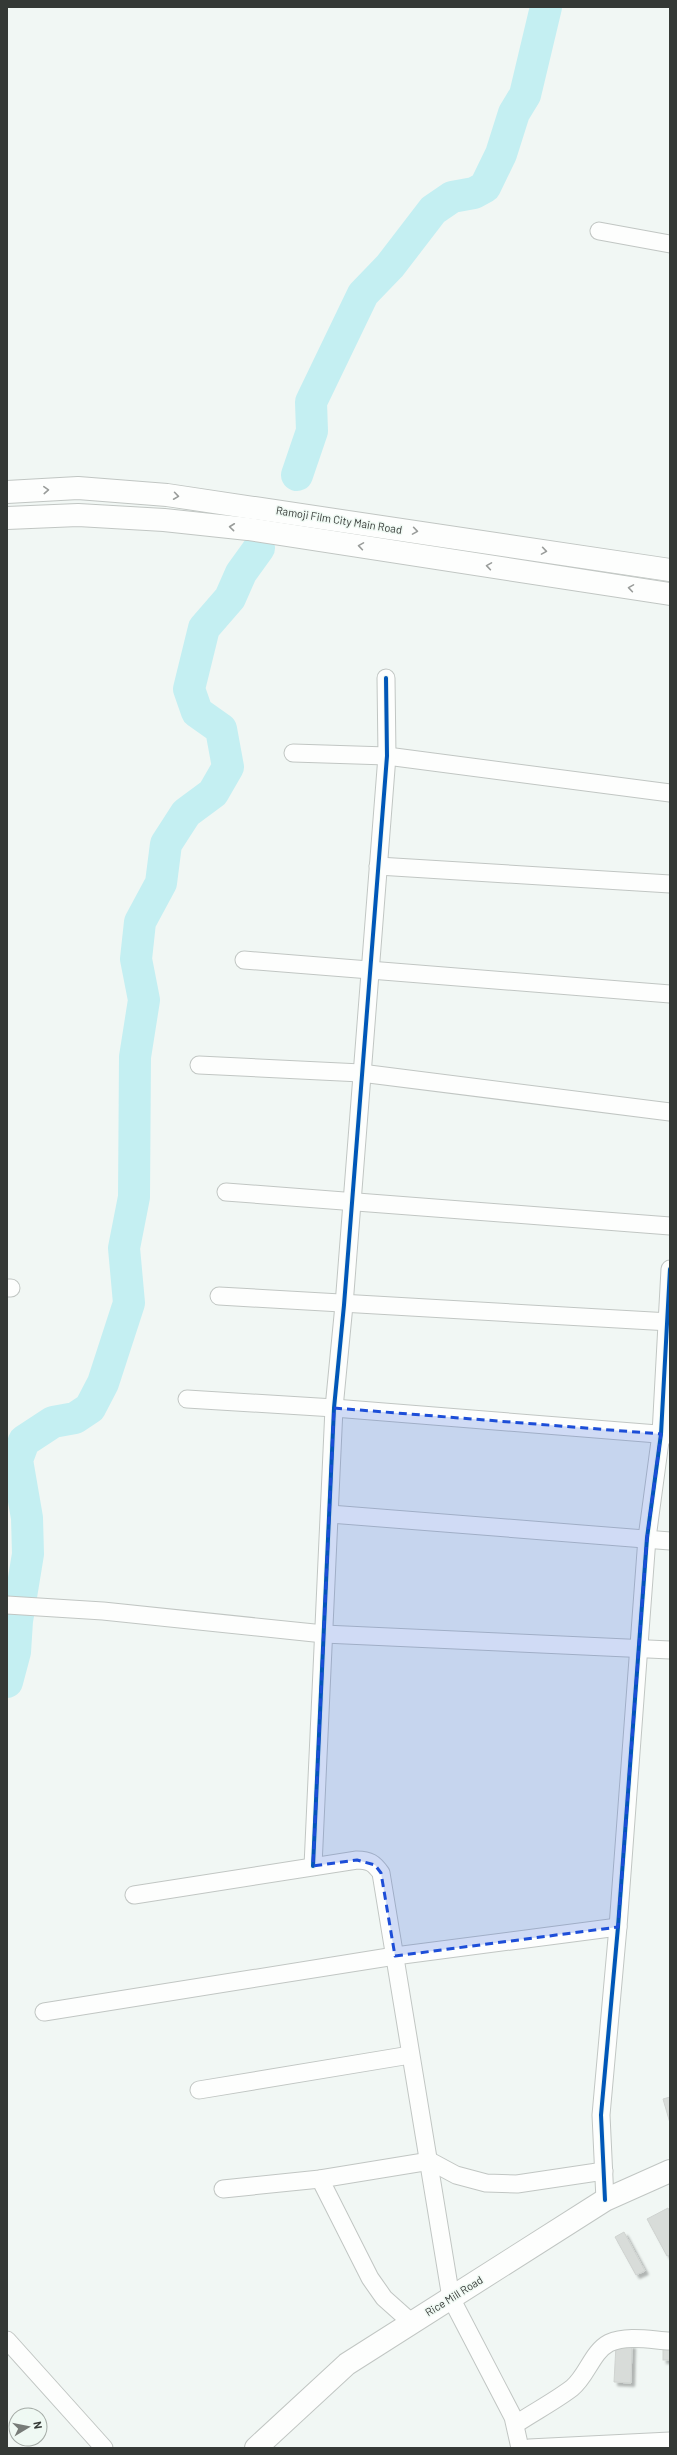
<svg xmlns="http://www.w3.org/2000/svg" width="677" height="2455" font-family="Barlow,sans-serif">
<style>
.lines{fill:none;stroke-linecap:round;stroke-linejoin:round}
.river{stroke:#c4eff2;stroke-width:32}
.building{fill:#d8dcd9;stroke:#cfd3d0;filter:url(#shadow)}
.street-casing{stroke:#c1c6c3;stroke-width:19}
.secondary-casing{stroke:#c1c6c3;stroke-width:24}
.street{stroke:#fdfefd;stroke-width:17}
.secondary{stroke:#fdfefd;stroke-width:22}
.cycleway-casing{stroke:#eff9f3;stroke-width:6}
.cycleway{stroke:#0057b8;stroke-width:4}
.oneway{stroke:#999c9a}
.marked{fill:#1d4ed8;fill-opacity:0.2;stroke:#1d4ed8;stroke-width:3;stroke-dasharray:8 5;stroke-linejoin:round}
.labels{text-anchor:middle;stroke-width:3;stroke-linejoin:round;paint-order:stroke}
.street-label{font-size:11px;fill:#353936;stroke:#eff9f3}
</style>
<defs>
<filter id="shadow"><feDropShadow dx="3.5" dy="3.5" stdDeviation="1" flood-color="#0004"/></filter>
</defs>
<rect width="100%" height="100%" fill="#f1f7f4"/>
<g class="lines">
<g class="river">
<path d="M297,475L312,431L311,402L363,294L390,266L433,210L452,197L474,193L485,187L501,154L514,113L525,95L546,7"/>
<path d="M7,1682L15,1652L17,1621L28,1554L27,1518L17,1460L24,1441L53,1422L75,1418L90,1408L103,1383L129,1303L124,1248L134,1197L135,1057L144,1000L136,959L140,922L161,883L166,844L186,813L213,793L228,767L221,729L197,712L189,689L204,628L230,598L241,573L259,548"/>
</g>
</g>
<g class="building">
<path d="M670,2097V2123L663,2099Z"/>
<path d="M668,2208L670,2212V2255L667,2256L647,2219Z"/>
<path d="M624,2232L645,2271L636,2275L615,2237Z"/>
<rect x="663" y="2343" width="7" height="17"/>
<path d="M616,2345H632L631,2383L614,2382Z"/>
</g>
<g class="lines">
<g class="street-casing">
<g id="street">
<path d="M599,231L670,244"/>
<path d="M293,753L387,756L670,793"/>
<path d="M378,866L670,884"/>
<path d="M244,960L670,994"/>
<path d="M199,1065L361,1073L670,1112"/>
<path d="M226,1192L670,1226"/>
<path d="M7,1288H11"/>
<path d="M219,1296L670,1322"/>
<path d="M187,1399L334,1408L670,1435"/>
<path d="M330,1514L670,1541"/>
<path d="M7,1605L103,1611L324,1634L670,1650"/>
<path d="M313,1866L334,1408L344,1305L387,756L386,678"/>
<path d="M134,1895L357,1860C369,1860 374,1863 381,1873L451,2298L513,2417L520,2448"/>
<path d="M44,2012L395,1956L618,1927"/>
<path d="M199,2090L410,2055"/>
<path d="M320,2179L370,2278L384,2298L412,2323"/>
<path d="M223,2189L320,2179L430,2161L456,2175L486,2183L517,2184L604,2171"/>
<path d="M605,2200L601,2115L618,1927L647,1538L661,1434L670,1269"/>
<path d="M7,2340L104,2448"/>
<path d="M516,2424C534,2412 555,2401 572,2388C587,2376 592,2352 609,2343C627,2335 651,2340 670,2341"/>
<path d="M529,2448L670,2441"/>
</g>
</g>
<g class="secondary-casing">
<g id="secondary">
<path d="M7,492L78,488L167,495L670,570"/>
<path d="M7,518L78,515L164,520L248,529L670,594"/>
<path d="M256,2448L347,2364L605,2200L670,2171"/>
</g>
</g>
<use href="#street" class="street"/>
<use href="#secondary" class="secondary"/>
<g class="cycleway-casing">
<g id="cycleway">
<path d="M313,1866L334,1408L344,1305L387,756L386,678"/>
<path d="M605,2200L601,2115L618,1927L647,1538L661,1434L670,1269"/>
</g>
</g>
<use href="#cycleway" class="cycleway"/>
</g>
<defs><path id="oneway-chevron" d="M-2-3.5L2.5 0L-2 3.5" fill="none" stroke-width="1.6" stroke-linecap="round" stroke-linejoin="round"/></defs>
<g class="oneway">
<use href="#oneway-chevron" transform="translate(46 490) rotate(-3)"/>
<use href="#oneway-chevron" transform="translate(176 496) rotate(8)"/>
<use href="#oneway-chevron" transform="translate(232 527) rotate(-174)"/>
<use href="#oneway-chevron" transform="translate(415 531) rotate(9)"/>
<use href="#oneway-chevron" transform="translate(361 546) rotate(-171)"/>
<use href="#oneway-chevron" transform="translate(544 551) rotate(9)"/>
<use href="#oneway-chevron" transform="translate(489 566) rotate(-171)"/>
<use href="#oneway-chevron" transform="translate(631 588) rotate(-171)"/>
</g>
<path class="marked" d="M334,1408L661,1434L647,1538L618,1927L395,1956L381,1873L375,1865L357,1860L313,1866Z"/>
<g class="labels">
<g class="street-label">
<text transform="translate(339 520) rotate(9)" y="4">Ramoji Film City Main Road</text>
<text transform="translate(454 2296) rotate(-32)" y="4">Rice Mill Road</text>
</g>
</g>
<rect width="677" height="2455" fill="none" stroke="#353936" stroke-width="16"/>
<g transform="translate(28 2427) rotate(80)"><circle r="19" fill="#eff9f3" stroke="#a5aca7"/>
<path d="M0-3L7 15L0 10L-7 15Z" fill="#777c78"/>
<text y="-6" font-size="11" font-weight="bold" text-anchor="middle" fill="#353936">N</text>
</g>
</svg>
